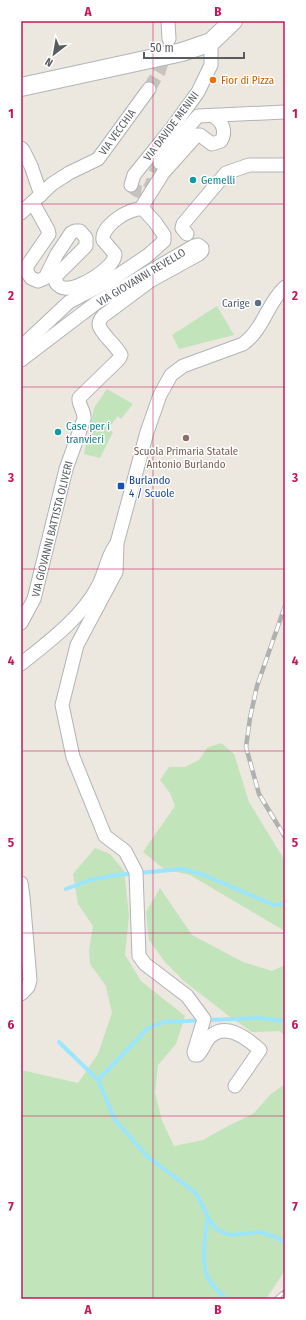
<svg xmlns="http://www.w3.org/2000/svg" width="306" height="1320" font-family="'Fira Sans Condensed',sans-serif">
<style>
.green{fill:#c1e4ba}
.lines{fill:none;stroke-linecap:round;stroke-linejoin:round}
.stream{stroke:#9ce5ff;stroke-width:4}
.minor-tunnel{stroke:#c7c4bf;stroke-width:13;stroke-dasharray:13 6;stroke-linecap:butt}
.minor-casing{stroke:#b0b4b7;stroke-width:15}
.secondary-casing{stroke:#b1b6ba;stroke-width:20}
.minor{stroke:#fff;stroke-width:13}
.secondary{stroke:#fff;stroke-width:18}
.rail-casing{stroke:#afb0b0;stroke-width:4.5}
.rail{stroke:#fff;stroke-width:3;stroke-dasharray:9;stroke-linecap:butt}
.grid{fill:none;stroke:#c2185b;stroke-width:1;stroke-opacity:0.55}
.food-dot{fill:#e8710a;stroke:#fff;stroke-width:1.5}
.culture-dot{fill:#0f9aa8;stroke:#fff;stroke-width:1.5}
.service-dot{fill:#5c6f8a;stroke:#fff;stroke-width:1.5}
.education-dot{fill:#8d6e63;stroke:#fff;stroke-width:1.5}
.transit-dot{fill:#1a4fb4;stroke:#fff;stroke-width:1.5}
.labels{text-anchor:middle;stroke-width:3;stroke-linejoin:round;paint-order:stroke}
.food-label{font-size:11px;fill:#c56008;stroke:#fff;text-anchor:start}
.street-label{font-size:11px;fill:#585d60;stroke:#fff}
.culture-label{font-size:11px;fill:#0d838f;stroke:#fff;text-anchor:start}
.service-label{font-size:11px;fill:#4e5e75;stroke:#fff;text-anchor:end}
.education-label{font-size:11px;fill:#785e54;stroke:#fff}
.transit-label{font-size:11px;fill:#164399;stroke:#fff;text-anchor:start}
.neatline{fill:none;stroke:#c2185b;stroke-width:1.5}
.grid-label{font-size:13px;text-anchor:middle;font-weight:bold;fill:#c2185b}
</style>
<rect width="100%" height="100%" fill="#ece7df"/>
<g class="green">
<path d="M217,306L234,335L179,349L172,335Z"/>
<path d="M107,389L133,404L121,419L118,416L108,428L113,432L100,458L84,454L94,408Z"/>
<path d="M221,743L234,754L249,802L285,861V931L190,875L164,869L143,852L175,806L170,793L160,780L169,767H185L199,760L207,748Z"/>
<path d="M95,848L110,854L124,871L129,915L125,955L141,981L185,1016L176,1044L158,1065L155,1093L162,1121L174,1146L203,1140L228,1126L253,1114L271,1094L285,1084V1270L266,1299H21V1071H26L78,1083L98,1054L112,1013L106,986L90,964L89,950L93,926L78,904L73,874Z"/>
<path d="M160,888L192,935L243,962L272,971L285,965V1036L280,1031L252,1032L229,1016L185,982L165,962L149,940L146,912Z"/>
</g>
<g class="lines">
<g class="stream">
<path d="M66,889L90,880L117,875L182,869L204,875L274,905L285,904"/>
<path d="M59,1042L98,1080L115,1120L148,1157L196,1193L209,1219L217,1230L230,1235L260,1232L278,1238L285,1244"/>
<path d="M98,1080L148,1028L164,1022L258,1018L285,1021"/>
<path d="M208,1217C205,1235 200,1264 209,1280C213,1287 221,1293 226,1299"/>
</g>
<g class="minor-tunnel">
<path d="M149,89L159,72L166,50"/>
<path d="M131,185C137,194 147,195 151,185C153,182 153,178 154,175C156,171 158,167 160,163"/>
</g>
<g class="minor-casing">
<g id="minor">
<path d="M168,21L169,39"/>
<path d="M21,148L23,150L31,166L41,195"/>
<path d="M160,163L171,147L198,116L285,112"/>
<path d="M131,185L134,175L172,128L198,92L211,65V42"/>
<path d="M143,209V205L163,173L197,135H200L212,144L221,141C227,131 222,121 213,116"/>
<path d="M21,213L52,184L69,173L98,159L149,89"/>
<path d="M187,234L182,228L183,224L226,173L249,165H285"/>
<path d="M21,347L69,302L111,280L147,256L164,241V235L155,222L143,209C130,207 101,226 103,240L115,254C115,268 78,290 65,288C61,288 59,286 56,283V276L86,246V238L80,231H75L71,233L57,254L45,278L38,281L31,278L27,272V266L49,234L48,230L33,203"/>
<path d="M21,360L96,303L194,246L198,245L202,248V251L199,254L150,281L103,316C101,318 99,322 99,325C101,334 116,345 121,355L119,359L79,398C78,405 85,411 84,419L66,469L34,599L21,623"/>
<path d="M21,664C47,643 81,618 97,588C105,575 106,559 115,546"/>
<path d="M21,883L23,897L30,980L28,987L21,994"/>
<path d="M235,1086L260,1050C248,1039 226,1021 210,1037C205,1042 203,1050 198,1055H195L194,1052L204,1019L187,996L145,964L139,956L136,872L125,851L105,836L73,757L62,705L77,645L116,572L117,543L147,432L160,395L171,375L183,366L243,344C264,329 267,303 285,287"/>
</g>
</g>
<g class="secondary-casing">
<path id="secondary" d="M21,87L182,52L211,42L233,21"/>
</g>
<use href="#minor" class="minor"/>
<use href="#secondary" class="secondary"/>
<g class="rail-casing">
<g id="rail">
<path d="M285,606L257,686L250,718L246,747L259,794L285,837"/>
<path d="M276,1299L285,1291"/>
</g>
</g>
<use href="#rail" class="rail"/>
</g>
<path class="grid" d="M153,21V1299M21,204H285M21,387H285M21,569H285M21,751H285M21,933H285M21,1116H285"/>
<circle class="food-dot" cx="213" cy="80" r="4"/>
<g class="culture-dot">
<circle cx="193" cy="180" r="4"/>
<circle cx="58" cy="432" r="4"/>
</g>
<circle class="service-dot" cx="258" cy="303" r="4"/>
<circle class="education-dot" cx="186" cy="438" r="4"/>
<rect class="transit-dot" x="117" y="482" width="8" height="8" rx="2"/>
<g class="labels">
<g class="food-label">
<text x="221" y="84">Fior di Pizza</text>
</g>
<g class="street-label">
<text transform="translate(171 126) rotate(-53)" y="4">VIA DAVIDE MENINI</text>
<text transform="translate(117 132) rotate(-54)" y="4">VIA VECCHIA</text>
<text transform="translate(141 277) rotate(-31)" y="4">VIA GIOVANNI REVELLO</text>
<text transform="translate(52 529) rotate(-76)" y="4">VIA GIOVANNI BATTISTA OLIVERI</text>
</g>
<g class="culture-label">
<text x="201" y="184">Gemelli</text>
<text x="66" y="430">Case per i<tspan x="66" dy="13">tranvieri</tspan></text>
</g>
<g class="service-label">
<text x="250" y="307">Carige</text>
</g>
<g class="education-label">
<text x="186" y="455">Scuola Primaria Statale<tspan x="186" dy="13">Antonio Burlando</tspan></text>
</g>
<g class="transit-label">
<text x="129" y="484">Burlando<tspan x="129" dy="13">4 / Scuole</tspan></text>
</g>
</g>
<rect width="306" height="1320" fill="none" stroke="#ffffff" stroke-width="44"/>
<g transform="translate(54 54) rotate(211)" stroke="#ffffff" stroke-width="3" paint-order="stroke">
<path d="M0-3L7 15L0 10L-7 15Z" fill="#585d60"/>
<text y="-6" font-size="11" font-weight="bold" text-anchor="middle" fill="#585d60">N</text>
</g>
<path d="M144 52v6h100v-6" fill="none" stroke="#585d60" stroke-width="2"/>
<text x="150" y="52" font-size="12" fill="#585d60" stroke="#ffffff" stroke-width="3" paint-order="stroke">50 m</text>
<rect x="22" y="22" width="262" height="1276" class="neatline"/>
<g class="grid-label">
<text x="88" y="16">A</text>
<text x="218" y="16">B</text>
<text x="11" y="118">1</text>
<text x="295" y="118">1</text>
<text x="11" y="300">2</text>
<text x="295" y="300">2</text>
<text x="11" y="482">3</text>
<text x="295" y="482">3</text>
<text x="11" y="665">4</text>
<text x="295" y="665">4</text>
<text x="11" y="847">5</text>
<text x="295" y="847">5</text>
<text x="11" y="1029">6</text>
<text x="295" y="1029">6</text>
<text x="11" y="1211">7</text>
<text x="295" y="1211">7</text>
<text x="88" y="1314">A</text>
<text x="218" y="1314">B</text>
</g>
</svg>
